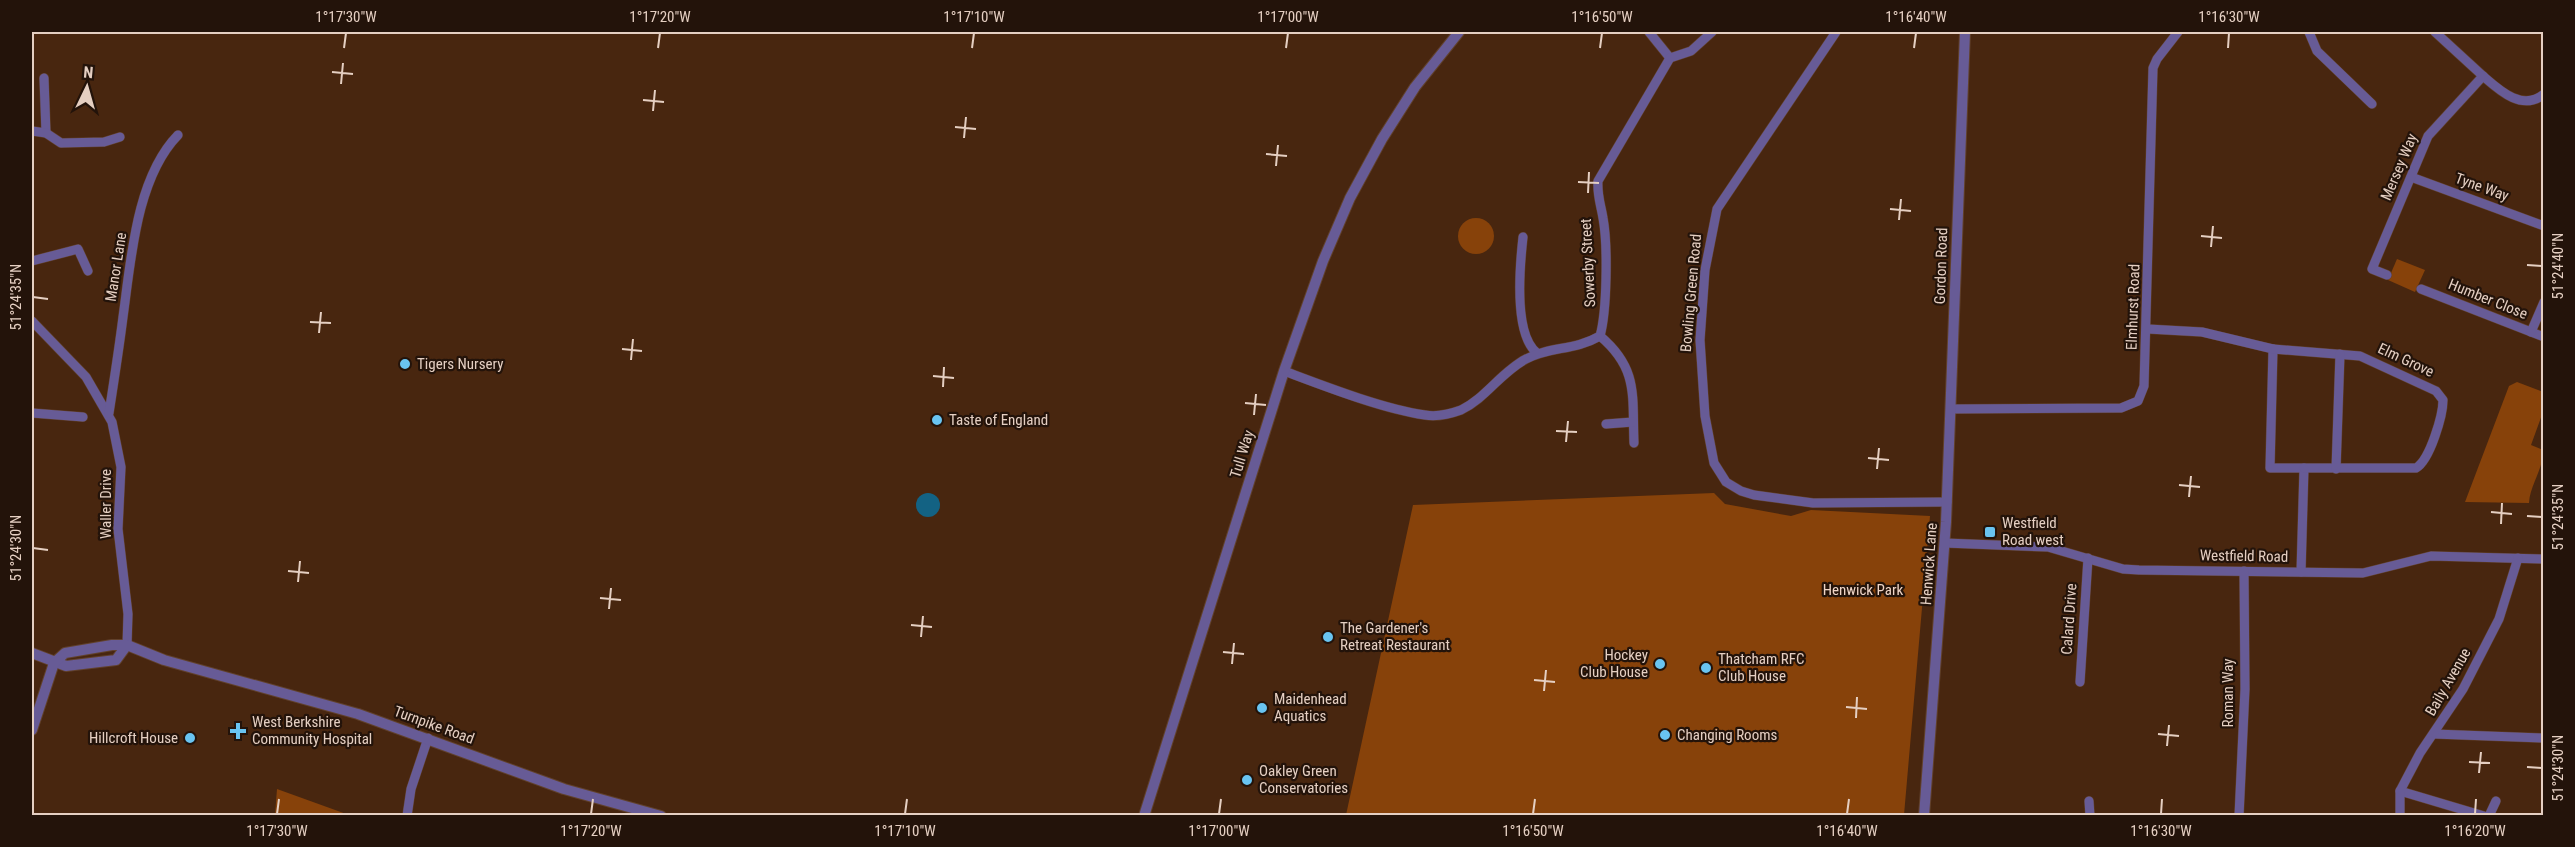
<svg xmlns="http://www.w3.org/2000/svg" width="2575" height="847" font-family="'Roboto Condensed',sans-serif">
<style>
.green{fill:#87420a}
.water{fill:#136283}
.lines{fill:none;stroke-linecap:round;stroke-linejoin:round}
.minor-casing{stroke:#61412c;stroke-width:10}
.tertiary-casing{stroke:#61412c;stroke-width:12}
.minor{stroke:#675b96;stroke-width:9}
.tertiary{stroke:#675b96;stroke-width:10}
.ticks{fill:none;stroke:#e5cfc2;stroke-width:2}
.poi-dot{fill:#69c4f1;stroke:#23130a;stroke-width:2}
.labels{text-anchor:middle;stroke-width:4.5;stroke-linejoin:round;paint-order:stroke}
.street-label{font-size:15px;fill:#e5cfc2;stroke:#23130a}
.poi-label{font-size:15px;fill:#e5cfc2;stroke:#23130a;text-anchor:start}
.park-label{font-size:15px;fill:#efd5c6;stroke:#23130a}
.neatline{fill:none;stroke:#e5cfc2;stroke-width:2}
.ticks-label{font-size:15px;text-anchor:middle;fill:#e5cfc2}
</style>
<rect width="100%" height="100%" fill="#48260f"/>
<g class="green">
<circle cx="1476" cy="236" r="18"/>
<path d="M2397,259L2425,270L2415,292L2388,280Z"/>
<path d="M2517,382L2543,392V412L2531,445L2543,450C2544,468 2530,485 2529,503L2465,502L2509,386Z"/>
<path d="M1714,493L1725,504L1791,516L1811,510L1930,516L1904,815H1346L1413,505Z"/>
<path d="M277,789L349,815H275Z"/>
</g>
<circle class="water" cx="928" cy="505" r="12"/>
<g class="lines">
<g class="minor-casing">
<g id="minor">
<path d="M1649,32L1670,58"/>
<path d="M1836,32L1717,209L1705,270L1700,340L1705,416L1714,463L1726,482L1741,491L1754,495L1813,503L1947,502"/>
<path d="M2309,32L2317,51L2372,104"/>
<path d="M2435,32L2483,76"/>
<path d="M44,78L46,133"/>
<path d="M32,131L46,133L61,143L104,142L120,137"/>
<path d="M2411,177L2544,226"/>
<path d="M1523,237C1520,264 1513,334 1537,353"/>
<path d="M32,261L78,249L88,271"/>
<path d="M2387,275L2372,269L2428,136L2483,76C2499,90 2522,112 2544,94"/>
<path d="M2421,289L2544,337"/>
<path d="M32,321L86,377L112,422L121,467L118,529L128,614L127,645"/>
<path d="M2148,329L2202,332L2273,349L2270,468H2304L2301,572"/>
<path d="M2531,332L2544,302"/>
<path d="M1600,336C1639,369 1632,396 1634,443"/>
<path d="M2273,349L2360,356L2436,391L2443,400C2443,415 2430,460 2416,468H2304"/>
<path d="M1284,371C1324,386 1383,409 1425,415C1436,417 1450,414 1461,410C1486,398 1501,372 1526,359C1550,346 1574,351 1600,336C1607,311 1608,245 1603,218C1601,205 1597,196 1598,181L1670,58L1691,51L1712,32"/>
<path d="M1951,409L2121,408L2138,401L2144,386L2153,68L2157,59L2178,32"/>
<path d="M32,413L83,417"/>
<path d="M109,413C114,381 119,349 123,317C131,260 136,178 178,135"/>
<path d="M1606,424L1633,422"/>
<path d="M2336,469L2340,354"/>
<path d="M1945,543L2048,547L2123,569L2139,570L2363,573L2431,556L2544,559"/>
<path d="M2080,682L2088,558"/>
<path d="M2434,734L2544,738"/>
<path d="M2400,791L2484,816"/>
<path d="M2089,801L2090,816"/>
<path d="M407,816L411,789L428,738"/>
<path d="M2239,816L2245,689L2244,571"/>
<path d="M2400,816V791L2420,753L2463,689L2499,619L2518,558"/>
<path d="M2489,816L2496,801"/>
</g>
</g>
<g class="tertiary-casing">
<g id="tertiary">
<path d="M32,653L66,666L116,660L127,645"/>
<path d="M32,730L54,663L65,653L112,645H127L164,660L358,714L564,789L661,816"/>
<path d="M1144,816L1284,371L1323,261L1350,198L1382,139L1415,87L1459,32"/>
<path d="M1924,816L1946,522L1965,32"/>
</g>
</g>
<use href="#minor" class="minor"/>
<use href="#tertiary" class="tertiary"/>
</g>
<path class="ticks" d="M344,48L346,33M658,48L660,33M972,48L974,33M1286,48L1288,33M1600,48L1602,33M1914,48L1916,33M2228,48L2229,33M332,72L353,74M341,84L343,63M643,100L664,102M653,111L655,90M955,127L976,129M964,138L966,117M1266,154L1287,156M1276,166L1278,145M1578,182L1599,183M1588,193L1589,172M1890,209L1911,211M1899,220L1901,199M2201,236L2222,238M2211,247L2213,226M2527,265L2542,266M33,297L48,299M310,322L331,323M319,333L321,312M622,349L642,351M631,360L633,339M933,376L954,378M943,387L944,367M1245,403L1266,405M1254,415L1256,394M1556,431L1577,432M1566,442L1568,421M1868,458L1889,460M1877,469L1879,448M2179,485L2200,487M2189,497L2191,476M2491,512L2512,514M2527,516L2542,517M2501,524L2502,503M33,548L48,550M288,571L309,573M298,582L300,561M600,598L621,600M609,609L611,588M911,625L932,627M921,637L923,616M1223,652L1244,654M1232,664L1234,643M1534,680L1555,682M1544,691L1546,670M1846,707L1867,709M1856,718L1857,697M2158,734L2179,736M2167,746L2169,725M2469,762L2490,763M2527,767L2542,768M2479,773L2481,752M277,814L279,799M591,814L593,799M905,814L907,799M1219,814L1221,799M1533,814L1535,799M1847,814L1849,799M2161,814L2162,799M2475,814L2476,799"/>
<g class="poi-dot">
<circle cx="405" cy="364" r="6"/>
<circle cx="937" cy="420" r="6"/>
<rect x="1984" y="526" width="12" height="12" rx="3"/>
<circle cx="1328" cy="637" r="6"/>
<circle cx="1660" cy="664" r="6"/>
<circle cx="1706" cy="668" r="6"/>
<circle cx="1262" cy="708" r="6"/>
<path d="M235 722h6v6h6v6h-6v6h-6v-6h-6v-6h6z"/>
<circle cx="1665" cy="735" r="6"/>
<circle cx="190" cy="738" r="6"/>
<circle cx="1247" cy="780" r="6"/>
</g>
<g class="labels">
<g class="street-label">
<text transform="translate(2399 167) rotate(-67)" y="5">Mersey Way</text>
<text transform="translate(2482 187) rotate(20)" y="5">Tyne Way</text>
<text transform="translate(1588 263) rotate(-93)" y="5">Sowerby Street</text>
<text transform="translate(1941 266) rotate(-88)" y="5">Gordon Road</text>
<text transform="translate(116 267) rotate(-81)" y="5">Manor Lane</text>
<text transform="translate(1691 293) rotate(-85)" y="5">Bowling Green Road</text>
<text transform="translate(2488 299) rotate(22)" y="5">Humber Close</text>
<text transform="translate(2133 307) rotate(-88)" y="5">Elmhurst Road</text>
<text transform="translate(2406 360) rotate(25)" y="5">Elm Grove</text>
<text transform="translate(1242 454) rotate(-73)" y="5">Tull Way</text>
<text transform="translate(106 504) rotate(-90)" y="5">Waller Drive</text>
<text transform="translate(2244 556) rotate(1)" y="5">Westfield Road</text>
<text transform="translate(1929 564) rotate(-86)" y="5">Henwick Lane</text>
<text transform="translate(2069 619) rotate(-86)" y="5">Calard Drive</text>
<text transform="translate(2448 682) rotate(-60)" y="5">Baily Avenue</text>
<text transform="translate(2228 693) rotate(-90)" y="5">Roman Way</text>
<text transform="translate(434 725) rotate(20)" y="5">Turnpike Road</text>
</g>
<g class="poi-label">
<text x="417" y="369">Tigers Nursery</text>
<text x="949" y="425">Taste of England</text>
<text x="2002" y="528">Westfield<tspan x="2002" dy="17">Road west</tspan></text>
<text x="1340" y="633">The Gardener's<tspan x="1340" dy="17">Retreat Restaurant</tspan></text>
<text x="1648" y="660" text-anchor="end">Hockey<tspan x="1648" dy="17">Club House</tspan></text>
<text x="1718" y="664">Thatcham RFC<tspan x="1718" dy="17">Club House</tspan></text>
<text x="1274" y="704">Maidenhead<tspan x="1274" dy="17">Aquatics</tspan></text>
<text x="252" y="727">West Berkshire<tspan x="252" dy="17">Community Hospital</tspan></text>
<text x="1677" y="740">Changing Rooms</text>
<text x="178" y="743" text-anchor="end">Hillcroft House</text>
<text x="1259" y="776">Oakley Green<tspan x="1259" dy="17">Conservatories</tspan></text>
</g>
<g class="park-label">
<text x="1863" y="595">Henwick Park</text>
</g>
</g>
<rect width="2575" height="847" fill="none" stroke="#23130a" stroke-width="66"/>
<g transform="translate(87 87) rotate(5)" stroke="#23130a" stroke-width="4.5" paint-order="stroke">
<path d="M0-4.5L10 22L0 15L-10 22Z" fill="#e5cfc2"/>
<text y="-9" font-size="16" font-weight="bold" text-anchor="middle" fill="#e5cfc2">N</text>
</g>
<rect x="33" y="33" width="2509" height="781" class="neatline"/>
<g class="ticks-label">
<text x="346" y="22">1°17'30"W</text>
<text x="660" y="22">1°17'20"W</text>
<text x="974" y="22">1°17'10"W</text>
<text x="1288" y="22">1°17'00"W</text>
<text x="1602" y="22">1°16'50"W</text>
<text x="1916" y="22">1°16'40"W</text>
<text x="2229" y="22">1°16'30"W</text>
<text transform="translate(2558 266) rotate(-90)" y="5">51°24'40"N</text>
<text transform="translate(16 297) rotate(-90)" y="5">51°24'35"N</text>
<text transform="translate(2558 517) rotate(-90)" y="5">51°24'35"N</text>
<text transform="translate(16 548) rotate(-90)" y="5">51°24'30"N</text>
<text transform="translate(2558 768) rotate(-90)" y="5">51°24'30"N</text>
<text x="277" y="836">1°17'30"W</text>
<text x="591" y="836">1°17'20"W</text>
<text x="905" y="836">1°17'10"W</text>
<text x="1219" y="836">1°17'00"W</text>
<text x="1533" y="836">1°16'50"W</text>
<text x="1847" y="836">1°16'40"W</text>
<text x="2161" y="836">1°16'30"W</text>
<text x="2475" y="836">1°16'20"W</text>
</g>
</svg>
